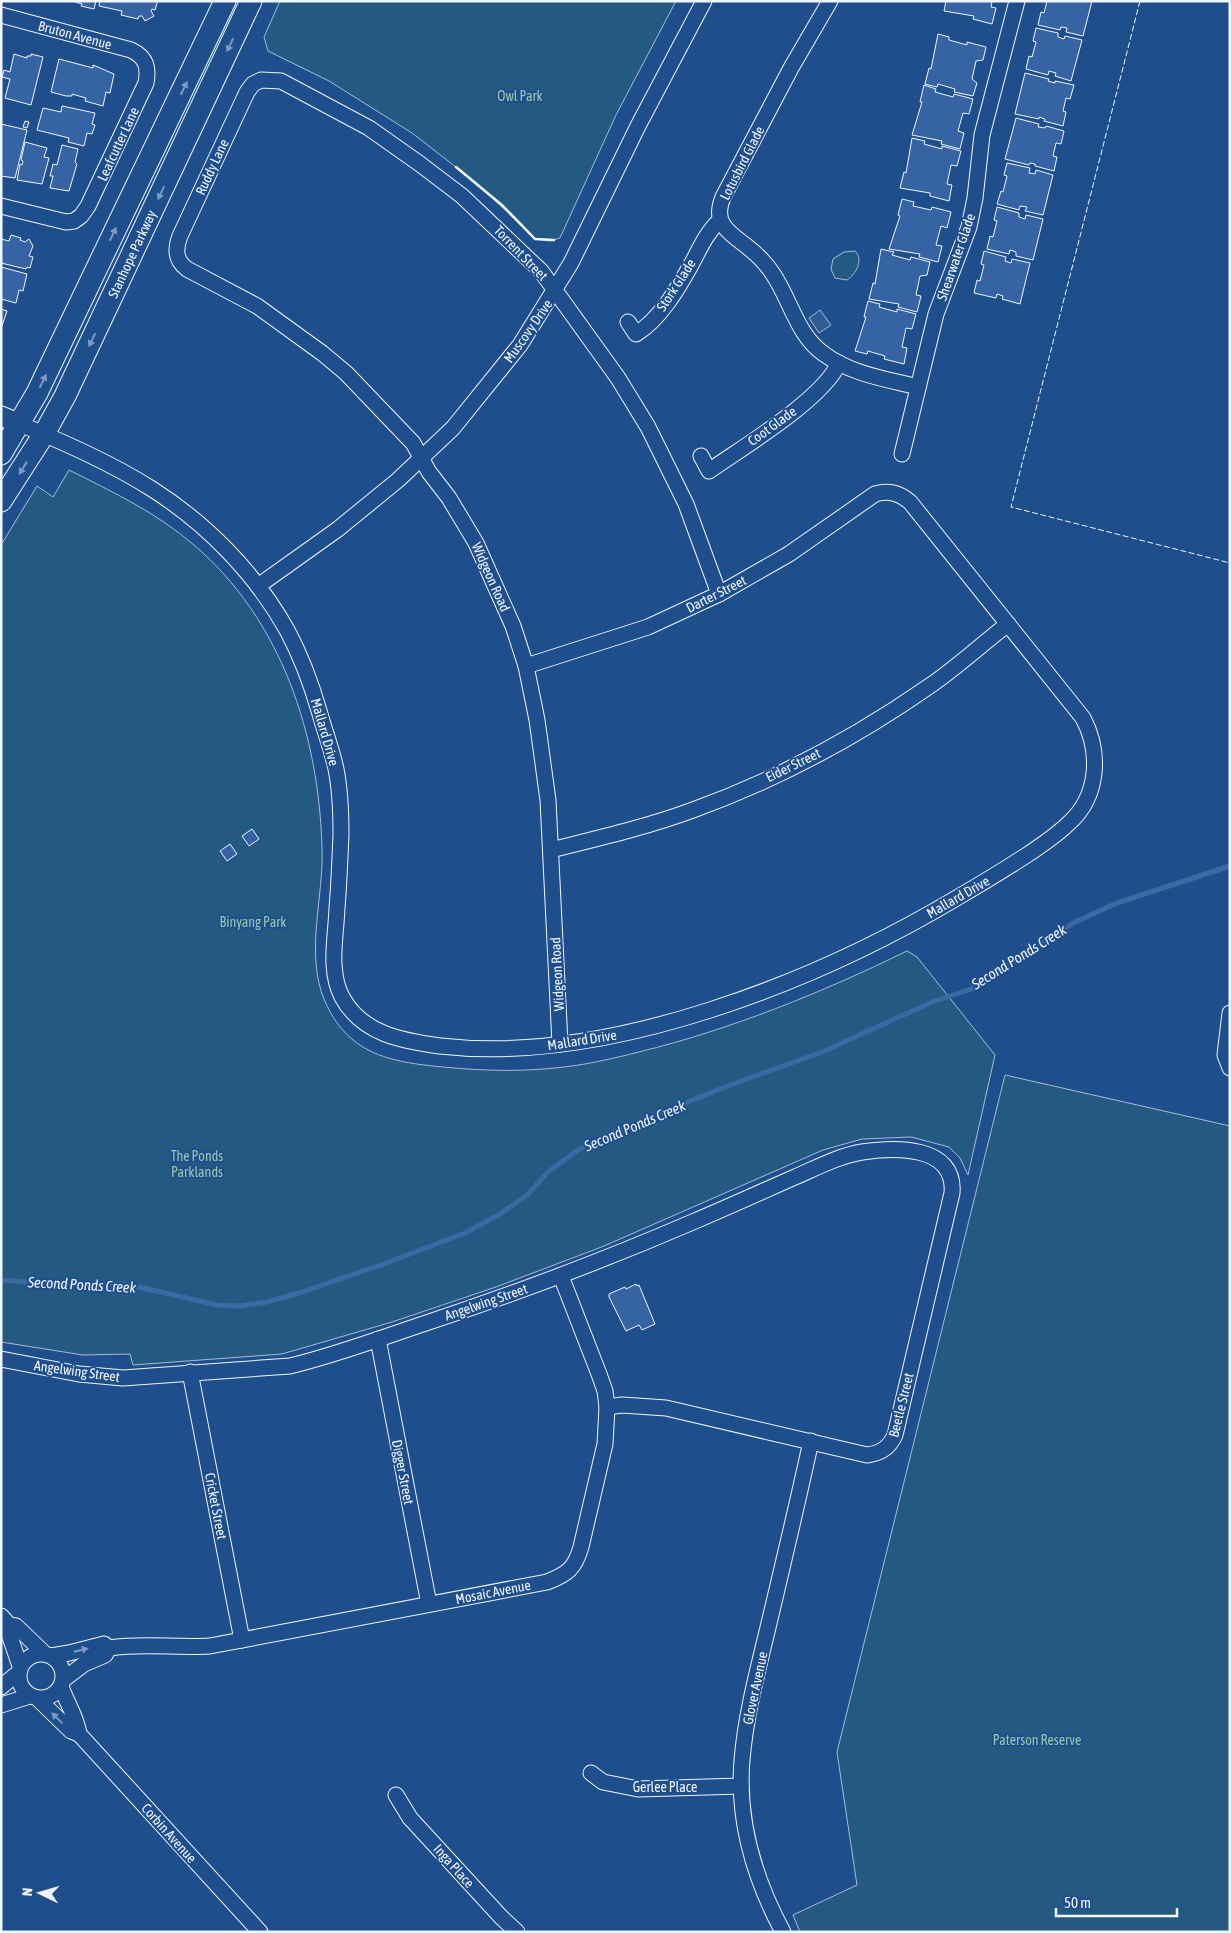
<svg xmlns="http://www.w3.org/2000/svg" width="1231" height="1933" font-family="'Asap Condensed',sans-serif">
<style>
.green{fill:#245a82;stroke:#a8bbd7}
.parking{fill:#305b95;stroke:#a8bbd7}
.lines{fill:none;stroke-linecap:round;stroke-linejoin:round}
.stream{stroke:#3b69a3;stroke-width:5}
.building{fill:#3563a3;stroke:#f2f6ff}
.minor-casing{stroke:#f2f6ff;stroke-width:17}
.tertiary-casing{stroke:#f2f6ff;stroke-width:21}
.secondary-casing{stroke:#f2f6ff;stroke-width:23}
.minor{stroke:#1f4e8c;stroke-width:15}
.tertiary{stroke:#1f4e8c;stroke-width:19}
.secondary{stroke:#1f4e8c;stroke-width:21}
.fence{stroke:#f2f6ff;stroke-width:1;stroke-dasharray:6 2.5;stroke-linecap:butt}
.wall{stroke:#f2f6ff;stroke-width:2.5}
.oneway{fill:#7e9ac0}
.labels{text-anchor:middle;stroke-width:4;stroke-linejoin:round;paint-order:stroke}
.street-label{font-size:14px;fill:#f2f6ff;stroke:#1f4e8c}
.park-label{font-size:14px;fill:#97c8a6;stroke:#1f4e8c}
.water-label{font-size:15px;font-style:italic;fill:#f2f6ff;stroke:#1f4e8c}
</style>
<rect width="100%" height="100%" fill="#1f4e8c"/>
<g class="green">
<path d="M280,1H676L616,115L560,238L550,241L535,239L479,185L412,133L329,81L268,51L264,37Z"/>
<path d="M855,251C864,260 856,274 847,280L835,278L831,269L833,259L844,252Z"/>
<path d="M69,470C113,492 157,513 194,545C282,620 319,736 322,848C324,896 305,953 324,999C347,1054 389,1062 443,1067C483,1071 524,1072 564,1067C590,1064 615,1058 639,1052C732,1029 821,993 907,951L917,957L995,1055L968,1175L960,1158L949,1147L911,1137L862,1139L823,1150L604,1246L496,1287L392,1322L282,1354L133,1365L130,1354L83,1355L1,1342V545L37,486L53,497Z"/>
<path d="M1005,1075L1230,1126V1932H800L793,1915L857,1885L837,1752Z"/>
</g>
<path class="parking" d="M820,310L831,325L819,333L809,318Z"/>
<g class="lines">
<path class="stream" d="M1,1280L50,1284H126L217,1305L238,1306L267,1302L299,1293L381,1265L465,1233L500,1214L527,1195L548,1172L578,1150L623,1128L725,1087L822,1052L932,1002L974,988L1075,922L1117,903L1230,866"/>
</g>
<g class="building">
<path d="M72,1H96L94,9L81,6L82,4Z"/>
<path d="M100,1H159L157,3L155,10L152,9L151,11L154,16L145,21L142,16H139L138,19L121,15L122,11L99,6Z"/>
<path d="M946,1H992L991,7L996,8L992,24L973,19L974,16L944,11Z"/>
<path d="M1047,1H1092L1083,36L1066,32L1067,28L1061,27L1060,30L1038,25L1041,12L1044,13Z"/>
<path d="M1036,28L1058,33V37L1064,39L1065,36L1082,40L1071,81L1055,76L1056,73L1049,71L1048,75L1026,69L1029,56L1032,57L1036,42L1033,41Z"/>
<path d="M938,34L949,37V40L967,45V42L986,47L983,60L976,61L972,79L977,83L973,96L954,92L955,89L938,84L937,87L925,84L929,68L931,69Z"/>
<path d="M14,54L27,58V56H31V54L43,57L31,105L5,98L10,79L2,77L4,70L10,72Z"/>
<path d="M59,59L93,68V65L114,74L110,93L106,92L103,106L85,101L86,98L72,94V96H66L51,92Z"/>
<path d="M1025,73L1049,79L1048,81L1055,83V81L1074,85L1070,99L1066,98L1063,111L1066,112L1063,126L1044,121L1045,119L1039,117V119L1015,114Z"/>
<path d="M924,85L936,89L935,92L953,97L954,94L973,99L969,114L963,113L958,131L964,133L960,149L941,144L942,141L912,135L922,102H920Z"/>
<path d="M62,106L95,113L92,124L95,125L92,134L87,133L84,146L68,142L69,138L37,130L43,108L61,112Z"/>
<path d="M1016,118L1039,124L1038,127L1045,128L1046,126L1064,131L1061,144L1056,143L1053,156L1057,157L1054,171L1035,166V164L1030,163L1029,165L1005,159Z"/>
<path d="M25,121L29,122L27,128L23,127Z"/>
<path d="M1,124L27,130L15,178L1,176Z"/>
<path d="M912,138L925,141L924,144L942,149V146L961,151L957,166L951,165L947,184L952,185L949,201L930,196V193L900,188L904,172L906,173Z"/>
<path d="M25,142L47,148L44,157L49,158L42,184L17,180L20,164L22,165L23,161L21,160Z"/>
<path d="M62,145L78,149L75,162L77,164L69,191L50,188L53,176H50L53,164L57,165Z"/>
<path d="M1007,163L1030,168L1029,173L1035,174L1036,170L1053,175L1043,215L1025,211L1027,207L1020,206L1019,210L997,204L1001,191L1003,192L1007,176L1004,175Z"/>
<path d="M902,199L914,202L913,206L931,210L932,207L951,212L947,228L941,226L936,245L942,246L938,262L919,257L920,254L889,249L900,216L898,215Z"/>
<path d="M997,207L1019,213V217L1025,219L1026,215L1043,219L1033,260L1016,256V252L1010,250L1009,254L987,249L990,236L993,237L997,221L994,220Z"/>
<path d="M11,235L21,238L20,240L25,242L29,239L33,246L29,256L33,257L30,268L27,267L26,269L1,263V239L9,241Z"/>
<path d="M881,249L894,252L892,255L910,260L911,257L930,262L927,275L920,276L916,295L921,296L917,312L898,307L899,304L869,299L873,283L875,284Z"/>
<path d="M984,251L1006,257L1005,261L1011,263L1012,259L1030,263L1020,304L1002,299L1003,296L997,294L996,298L974,293L977,280L980,281L984,265L981,264Z"/>
<path d="M1,267L27,274L23,291L19,290L16,303L1,299Z"/>
<path d="M868,301L880,304L879,307L897,312V309L916,314L912,329L906,328L902,347L907,348L904,364L884,359L885,356L868,351L867,354L855,351L866,317H864Z"/>
<path d="M1,309L7,311L2,326H1Z"/>
<path d="M252,829L259,839L249,846L242,836Z"/>
<path d="M230,844L237,854L227,861L220,851Z"/>
<path d="M636,1284L637,1286L639,1285L655,1324L642,1330L639,1325L626,1331L609,1297V1294L625,1287L626,1289Z"/>
</g>
<g class="lines">
<g class="minor-casing">
<g id="minor">
<path d="M830,1L791,68L723,197C719,207 717,217 724,226C730,235 742,242 750,249C759,256 767,265 773,274C791,301 797,335 824,354C851,374 886,379 918,387"/>
<path d="M1,15L131,50C146,57 149,67 146,83L88,206L81,216L74,221L66,222L1,206"/>
<path d="M628,322L636,334C660,319 677,290 691,265C700,248 707,232 720,220"/>
<path d="M20,424C65,443 111,463 152,489C207,524 255,573 287,630C301,656 312,686 320,714C325,732 332,750 336,769C340,789 341,814 341,834C340,859 339,884 337,908C336,937 328,970 342,997C362,1034 402,1041 440,1046C609,1065 818,981 960,896C984,882 1007,868 1030,853C1043,844 1057,835 1069,823C1099,796 1101,752 1083,718L910,502C899,493 889,490 875,494L789,554L719,594L648,627L526,666"/>
<path d="M902,454L936,314L969,227L975,198L982,135L1017,1"/>
<path d="M701,456L709,471C743,447 822,400 839,363"/>
<path d="M258,586L338,529L398,480L453,428L520,345L571,263L638,126L704,1"/>
<path d="M551,850C599,838 647,827 693,810C776,780 858,736 931,685C957,667 982,644 1008,624"/>
<path d="M1230,1013L1225,1055L1230,1068"/>
<path d="M560,1044L548,800L537,720L526,666L513,626L476,543L449,498L429,472L413,443L346,373L322,353L257,306L187,269C175,260 175,249 180,236L247,92L253,84L261,80L281,81L369,128L420,164L462,196L541,271L618,378L648,427L686,504L719,594"/>
<path d="M378,1339L429,1604"/>
<path d="M1,1359L79,1374L123,1378L290,1366C336,1355 381,1338 426,1323C517,1293 607,1259 695,1221C728,1207 761,1192 795,1177C816,1168 838,1156 862,1152C895,1147 956,1145 952,1193L895,1435C889,1448 881,1453 867,1455L666,1408L622,1405L607,1407"/>
<path d="M190,1372L242,1640"/>
<path d="M1,1616L9,1625V1634L20,1666"/>
<path d="M9,1625L16,1626L44,1653"/>
<circle cx="41" cy="1676" r="22"/>
<path d="M51,1656L69,1653L104,1644L109,1648C143,1643 176,1648 210,1646L547,1582C568,1574 575,1568 581,1547L605,1444L607,1407L605,1391L599,1374L561,1276"/>
<path d="M63,1680L84,1664L105,1655L109,1648"/>
<path d="M61,1686C66,1702 77,1717 79,1734"/>
<path d="M1,1687L18,1673"/>
<path d="M37,1698L71,1731L79,1734L260,1932"/>
<path d="M1,1705L30,1696"/>
<path d="M591,1773L603,1782L638,1789L741,1786"/>
<path d="M396,1795L410,1818L501,1917L517,1932"/>
<path d="M783,1932C755,1880 737,1820 742,1760C746,1712 759,1666 770,1619C784,1560 798,1501 811,1441"/>
</g>
</g>
<g class="tertiary-casing">
<path id="tertiary" d="M1,416L20,424"/>
</g>
<g class="secondary-casing">
<g id="secondary">
<path d="M1,454L37,393L225,1"/>
<path d="M1,501L44,434L65,396L251,1"/>
</g>
</g>
<use href="#minor" class="minor"/>
<use href="#tertiary" class="tertiary"/>
<use href="#secondary" class="secondary"/>
<path class="fence" d="M1140,1L1011,507L1230,563"/>
<path class="wall" d="M456,167L503,206L535,239L554,240"/>
</g>
<defs><path id="oneway-solid" d="M-6-.8H1V-3.2L6.5 0L1 3.2V.8H-6Z" transform="scale(1.25)"/></defs>
<g class="oneway">
<use href="#oneway-solid" transform="translate(230 45) rotate(115)"/>
<use href="#oneway-solid" transform="translate(184 88) rotate(-64)"/>
<use href="#oneway-solid" transform="translate(161 193) rotate(115)"/>
<use href="#oneway-solid" transform="translate(113 234) rotate(-65)"/>
<use href="#oneway-solid" transform="translate(92 340) rotate(116)"/>
<use href="#oneway-solid" transform="translate(43 381) rotate(-64)"/>
<use href="#oneway-solid" transform="translate(23 468) rotate(122)"/>
<use href="#oneway-solid" transform="translate(81 1650) rotate(-13)"/>
<use href="#oneway-solid" transform="translate(57 1718) rotate(-135)"/>
</g>
<g class="labels">
<g class="street-label">
<text transform="translate(75 35) rotate(15)" y="5">Bruton Avenue</text>
<text transform="translate(118 144) rotate(-65)" y="5">Leafcutter Lane</text>
<text transform="translate(742 163) rotate(-63)" y="5">Lotusbird Glade</text>
<text transform="translate(212 167) rotate(-65)" y="5">Ruddy Lane</text>
<text transform="translate(521 253) rotate(46)" y="5">Torrent Street</text>
<text transform="translate(132 254) rotate(-65)" y="5">Stanhope Parkway</text>
<text transform="translate(956 257) rotate(-71)" y="5">Shearwater Glade</text>
<text transform="translate(676 285) rotate(-57)" y="5">Stork Glade</text>
<text transform="translate(528 331) rotate(-55)" y="5">Muscovy Drive</text>
<text transform="translate(772 426) rotate(-36)" y="5">Coot Glade</text>
<text transform="translate(491 577) rotate(66)" y="5">Widgeon Road</text>
<text transform="translate(716 594) rotate(-27)" y="5">Darter Street</text>
<text transform="translate(325 732) rotate(74)" y="5">Mallard Drive</text>
<text transform="translate(793 765) rotate(-26)" y="5">Eider Street</text>
<text transform="translate(958 897) rotate(-30)" y="5">Mallard Drive</text>
<text transform="translate(557 974) rotate(-93)" y="5">Widgeon Road</text>
<text transform="translate(582 1040) rotate(-9)" y="5">Mallard Drive</text>
<text transform="translate(486 1302) rotate(-19)" y="5">Angelwing Street</text>
<text transform="translate(77 1371) rotate(8)" y="5">Angelwing Street</text>
<text transform="translate(901 1405) rotate(-76)" y="5">Beetle Street</text>
<text transform="translate(403 1472) rotate(79)" y="5">Digger Street</text>
<text transform="translate(216 1506) rotate(79)" y="5">Cricket Street</text>
<text transform="translate(493 1592) rotate(-11)" y="5">Mosaic Avenue</text>
<text transform="translate(755 1688) rotate(-78)" y="5">Glover Avenue</text>
<text x="665" y="1792">Gerlee Place</text>
<text transform="translate(169 1833) rotate(48)" y="5">Corbin Avenue</text>
<text transform="translate(454 1866) rotate(48)" y="5">Inga Place</text>
</g>
<g class="park-label">
<text x="520" y="101">Owl Park</text>
<text x="253" y="927">Binyang Park</text>
<text x="197" y="1161">The Ponds<tspan x="197" dy="16">Parklands</tspan></text>
<text x="1037" y="1745">Paterson Reserve</text>
</g>
<g class="water-label">
<text transform="translate(1019 957) rotate(-32)" y="5">Second Ponds Creek</text>
<text transform="translate(635 1126) rotate(-23)" y="5">Second Ponds Creek</text>
<text transform="translate(82 1285) rotate(3)" y="5">Second Ponds Creek</text>
</g>
</g>
<rect width="1231" height="1933" fill="none" stroke="#f2f6ff" stroke-width="5"/>
<g transform="translate(40 1893) rotate(275)" stroke="#1f4e8c" stroke-width="4" paint-order="stroke">
<path d="M0-4L9 19L0 12L-9 19Z" fill="#f2f6ff"/>
<text y="-8" font-size="14" font-weight="bold" text-anchor="middle" fill="#f2f6ff">N</text>
</g>
<path d="M1056 1908v8h121v-8" fill="none" stroke="#f2f6ff" stroke-width="2.5"/>
<text x="1064" y="1908" font-size="15" fill="#f2f6ff" stroke="#1f4e8c" stroke-width="4" paint-order="stroke">50 m</text>
</svg>
